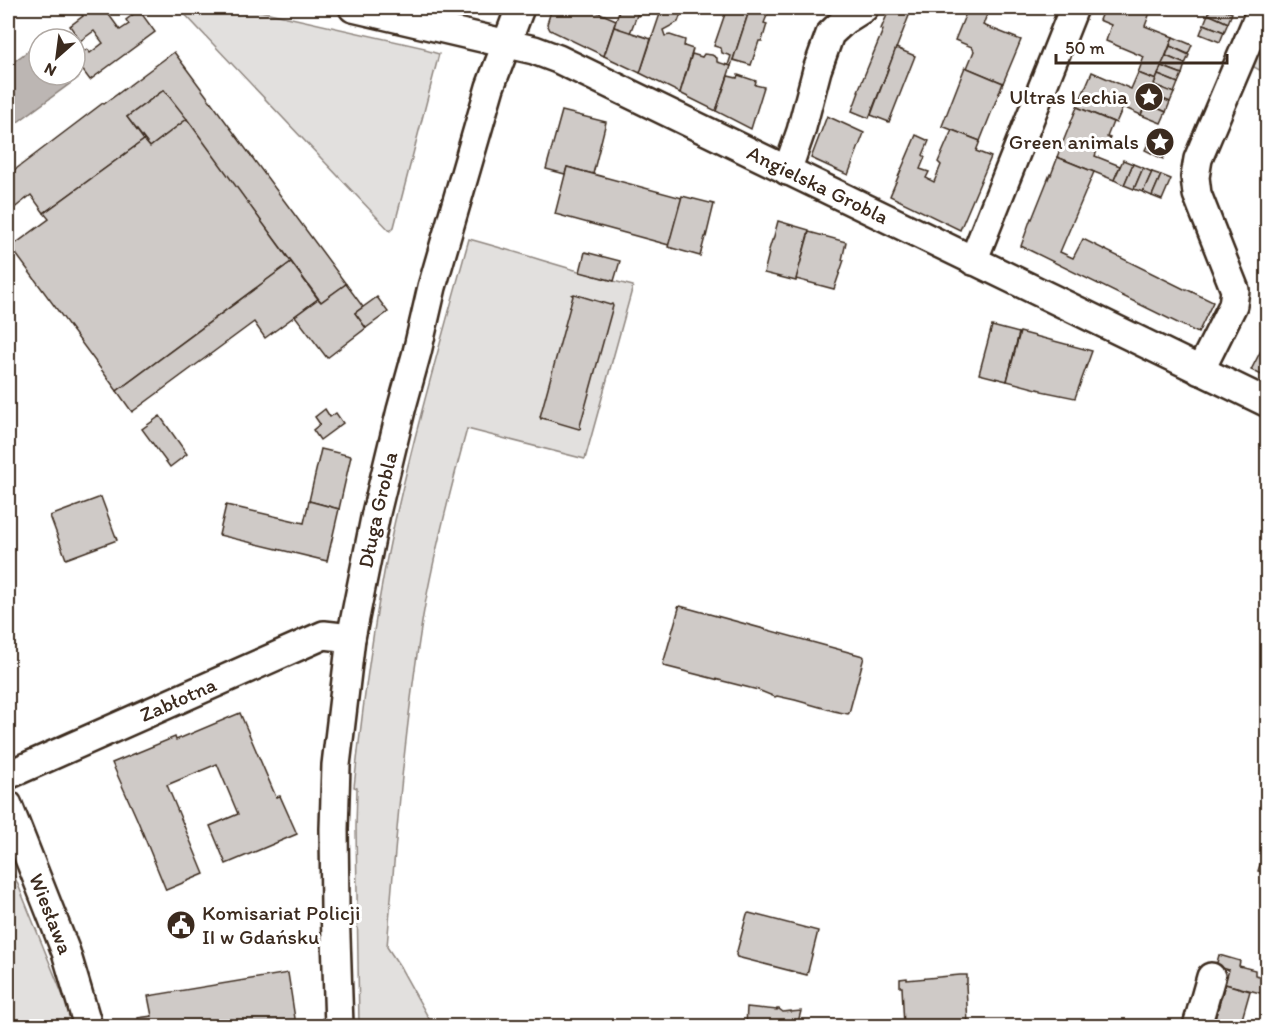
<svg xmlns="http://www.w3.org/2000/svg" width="1275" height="1034" font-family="Itim,sans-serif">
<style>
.green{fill:#e2e0de;stroke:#8e857e;stroke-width:1.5}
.water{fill:#bcb6b3;stroke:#887e77;stroke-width:1.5}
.building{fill:#cfcac7;stroke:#3b2a1e;stroke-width:1.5}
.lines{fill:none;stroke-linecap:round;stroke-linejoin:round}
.minor-casing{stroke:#3b2a1e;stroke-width:32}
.minor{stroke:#fff;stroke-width:27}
.labels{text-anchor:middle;stroke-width:6;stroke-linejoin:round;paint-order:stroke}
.poi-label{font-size:21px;fill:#3b2a1e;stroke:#fff;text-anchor:end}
.street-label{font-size:21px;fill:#3b2a1e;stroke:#fff}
</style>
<rect width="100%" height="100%" fill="#fff"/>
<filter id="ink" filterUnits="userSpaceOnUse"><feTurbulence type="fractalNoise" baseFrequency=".0167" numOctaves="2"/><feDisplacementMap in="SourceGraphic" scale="12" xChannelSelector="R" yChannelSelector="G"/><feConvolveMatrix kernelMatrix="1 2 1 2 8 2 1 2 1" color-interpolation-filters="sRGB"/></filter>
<g filter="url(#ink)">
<g class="green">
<path d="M179,8H247L425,48V50L439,54L394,227L390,231Z"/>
<path d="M1267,29V74L1252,66Z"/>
<path d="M469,239C524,254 578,272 633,286L585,459L467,429C450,491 434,553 423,616C405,725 396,836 387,947L399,965L433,1026H359L356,828L357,788L354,787C363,705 373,624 390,543C412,441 441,340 469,239Z"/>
<path d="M8,860L74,1023L67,1026H8Z"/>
</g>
<path class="water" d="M39,43V75H75V72L79,77L11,127L8,122V66Z"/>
<g class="building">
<path d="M82,8H104L120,30L129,24L126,20L139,10L155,32L90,80L75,60V58L87,49L90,53L103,43L94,31L80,41L70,26L83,16L81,13L84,10Z"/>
<path d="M552,8H588L616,20L604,56L550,30L547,24Z"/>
<path d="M620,8H642L639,16L637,15L630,33L614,27Z"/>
<path d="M662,8H683L678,22L663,30L665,36L670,35L685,40L684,46L693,49L680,93L640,73Z"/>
<path d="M727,8H750L731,66L728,65L731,56L722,53L721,48L714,46Z"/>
<path d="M750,8H770L764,23L767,24L762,41H759L751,65L733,60Z"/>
<path d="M890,8H912L869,118L852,111L859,92L858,91L883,30L881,29Z"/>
<path d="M968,8H985L989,9L983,25L1021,40L1003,83L967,68L974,51L972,47L955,40Z"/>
<path d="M1104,8H1145L1151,10L1145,26L1173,37L1156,80L1138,73L1144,57L1106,41L1111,25L1099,20Z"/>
<path d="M1211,8H1219L1232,13L1228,23L1208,14Z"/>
<path d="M1208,14L1228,23L1224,32L1204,24Z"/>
<path d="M1204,24L1224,32L1220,42L1200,34Z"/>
<path d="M614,27L651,39L640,73L604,56Z"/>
<path d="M1173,37L1192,45L1188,54L1170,46Z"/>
<path d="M1170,46L1189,55L1185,64L1166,56Z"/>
<path d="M896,48L915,56L889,122L871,115Z"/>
<path d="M174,52L346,284L321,302L164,90L127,117L144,140L44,213L31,195L8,213V175L103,103L104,104Z"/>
<path d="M692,54L702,57L704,54L712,55L717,58V62L731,66L716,111L680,93Z"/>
<path d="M1166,56L1185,64L1182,74L1161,66Z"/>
<path d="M1161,66L1182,74L1178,83L1158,75Z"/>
<path d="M965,67L1003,83L980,141L942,126Z"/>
<path d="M1092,72L1131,89L1138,73L1156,80L1141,115L1123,107L1116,123L1077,107Z"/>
<path d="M738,75L756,81L755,85L764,87L751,129L716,111L728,76L737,78Z"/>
<path d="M1158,75L1178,83L1174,93L1154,85Z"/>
<path d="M1154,85L1174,93L1170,102L1150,94Z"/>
<path d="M164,90L187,119L150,147L127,117Z"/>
<path d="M1150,94L1170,102L1166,112L1146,103Z"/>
<path d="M1146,103L1166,112L1161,123L1141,115Z"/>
<path d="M1077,107L1113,122L1107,137L1110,138L1105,149L1102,150L1098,148L1095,156L1120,166L1114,180L1057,157Z"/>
<path d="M562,111L606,122L593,174L567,167L565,174L546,169Z"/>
<path d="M827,116L864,133L848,175L811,158Z"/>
<path d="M187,119L291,262L117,391L11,247L49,219L44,213L144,140L150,147Z"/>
<path d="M952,130L980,141L976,151L991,157L960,230L890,196L916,135L929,141L923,155L925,157L920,169L929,172L926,178L934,182L941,165L938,162Z"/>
<path d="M1151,138L1169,146L1163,159L1145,150Z"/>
<path d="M1057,157L1094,172L1060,252L1073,258L1083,239L1186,290V289L1213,302L1198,333L1021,246L1031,218L1032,219L1050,174L1051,175L1057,159Z"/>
<path d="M1123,160L1133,164L1124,185L1114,180Z"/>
<path d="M1133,164L1143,168L1134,189L1124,185Z"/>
<path d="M567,167L682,198L669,245L555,214Z"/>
<path d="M1143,168L1152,172L1143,192L1134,189Z"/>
<path d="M1152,172L1161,175L1152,196L1143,192Z"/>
<path d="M1161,175L1171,179L1162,200L1152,196Z"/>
<path d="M682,196L714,204L706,237H705L700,256L668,247Z"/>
<path d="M778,221L809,230L796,281L764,273L769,253H768L772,240H773Z"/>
<path d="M809,232L846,242L842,260H844L834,289L796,279Z"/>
<path d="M585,252L620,261L614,281L580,272Z"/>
<path d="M291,262L318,299L265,338L254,322L132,412L117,391Z"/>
<path d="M346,284L363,307L355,313L366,328L327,358L295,316L318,299L321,302Z"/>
<path d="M574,294L610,305L612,304L613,306L580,426L581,428L579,429L542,418L541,419L540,417L565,325L573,296L572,295Z"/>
<path d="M377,297L388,312L366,328L355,313Z"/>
<path d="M992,326L1019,333L1007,381L979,374Z"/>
<path d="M1020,332L1092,351L1075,398L1041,391V390L1007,381Z"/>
<path d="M1268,337V378L1251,370Z"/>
<path d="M325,409L330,417L336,413L343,423L320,440L313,430L320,424L315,417Z"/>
<path d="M160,416L187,454L170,467L142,429Z"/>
<path d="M321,449L351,456L339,509L309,501Z"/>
<path d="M101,497L117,540L66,559L50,516Z"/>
<path d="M309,501L339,509L327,561L219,535L226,505L304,523Z"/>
<path d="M680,606L863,656L864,657L849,713L848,714L834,711L795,700L777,696L775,697L758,690L664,666L663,664L679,608L678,607Z"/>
<path d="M240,713L276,797L280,796L297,834L226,864L210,826L238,814L217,764L167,785L204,874L166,890L137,819L112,763L175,737L176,740Z"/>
<path d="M1268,840V868L1266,873L1258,871Z"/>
<path d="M749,913L818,931L807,975L737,957L736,955L747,914Z"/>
<path d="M1268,948V995L1225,984L1229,970L1216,966L1219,955L1240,961L1239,966L1255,970V975L1263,977L1267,964L1263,963Z"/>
<path d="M288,973L296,1025L289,1026H139L138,1018L152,1016L148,996Z"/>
<path d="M960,975H967V984H966L968,1026H904L902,987H900V979L907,978V980Z"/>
<path d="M1225,984L1250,991L1240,1026H1213Z"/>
<path d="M747,1007L777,1010V1009H779L783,1012L791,1011V1012L801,1011L797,1026H746Z"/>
</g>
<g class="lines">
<g class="minor-casing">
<g id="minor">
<path id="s1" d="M353,8L534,50L558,59L1268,403"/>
<path d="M787,171L801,131L817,70L830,34L845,20L864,8"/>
<path d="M973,261L1074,8"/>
<path d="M1200,371L1233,305L1235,290L1197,194L1195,177L1198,159L1262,8"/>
<path id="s2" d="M8,775L324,635L351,638"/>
<path id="s3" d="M8,805L66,952L88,1026"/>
<path id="s4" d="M339,1026L335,908L334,829L336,765L351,638L376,513L401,410L417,352L432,287L490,87L520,8"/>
<path d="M1197,1026L1211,977"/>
</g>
</g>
<use href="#minor" class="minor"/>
</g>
</g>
<defs>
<g id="sight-disc" transform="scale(1.5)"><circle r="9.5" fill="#3b2a1e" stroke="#fff"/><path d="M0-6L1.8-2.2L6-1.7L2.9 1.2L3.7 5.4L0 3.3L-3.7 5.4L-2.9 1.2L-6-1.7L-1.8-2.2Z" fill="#fff"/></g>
<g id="civic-disc" transform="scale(1.5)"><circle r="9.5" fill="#3b2a1e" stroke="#fff"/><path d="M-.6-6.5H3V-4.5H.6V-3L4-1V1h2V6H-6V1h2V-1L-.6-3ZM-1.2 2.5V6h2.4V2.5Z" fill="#fff"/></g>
</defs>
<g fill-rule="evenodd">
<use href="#sight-disc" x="1149" y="97"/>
<use href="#sight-disc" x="1160" y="142"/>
<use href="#civic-disc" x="181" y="925"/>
</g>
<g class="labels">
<g class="poi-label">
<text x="1128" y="104">Ultras Lechia</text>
<text x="1139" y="149">Green animals</text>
<text x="202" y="920" text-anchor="start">Komisariat Policji<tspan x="202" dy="24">II w Gdańsku</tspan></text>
</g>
<g class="street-label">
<text dy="7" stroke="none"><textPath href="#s1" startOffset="500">Angielska Grobla</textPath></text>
<text dy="7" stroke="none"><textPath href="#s4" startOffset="520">Długa Grobla</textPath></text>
<text dy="7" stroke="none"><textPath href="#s2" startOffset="186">Zabłotna</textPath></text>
<text dy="7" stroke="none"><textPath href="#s3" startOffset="117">Wiesława</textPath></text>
</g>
</g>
<rect width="1275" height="1034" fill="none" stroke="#fff" stroke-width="30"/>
<rect x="15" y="15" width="1245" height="1004" fill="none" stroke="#3b2a1e" stroke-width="2" filter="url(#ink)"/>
<g transform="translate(57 57) rotate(208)"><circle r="28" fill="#ffffff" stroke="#b1aaa5" stroke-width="1.5"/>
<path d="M0-4.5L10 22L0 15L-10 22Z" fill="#3b2a1e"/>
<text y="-9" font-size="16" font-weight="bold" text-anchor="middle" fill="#3b2a1e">N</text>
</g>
<path d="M1056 54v9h171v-9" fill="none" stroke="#3b2a1e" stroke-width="3"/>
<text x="1065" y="54" font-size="18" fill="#3b2a1e" stroke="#ffffff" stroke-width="4.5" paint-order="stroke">50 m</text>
</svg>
